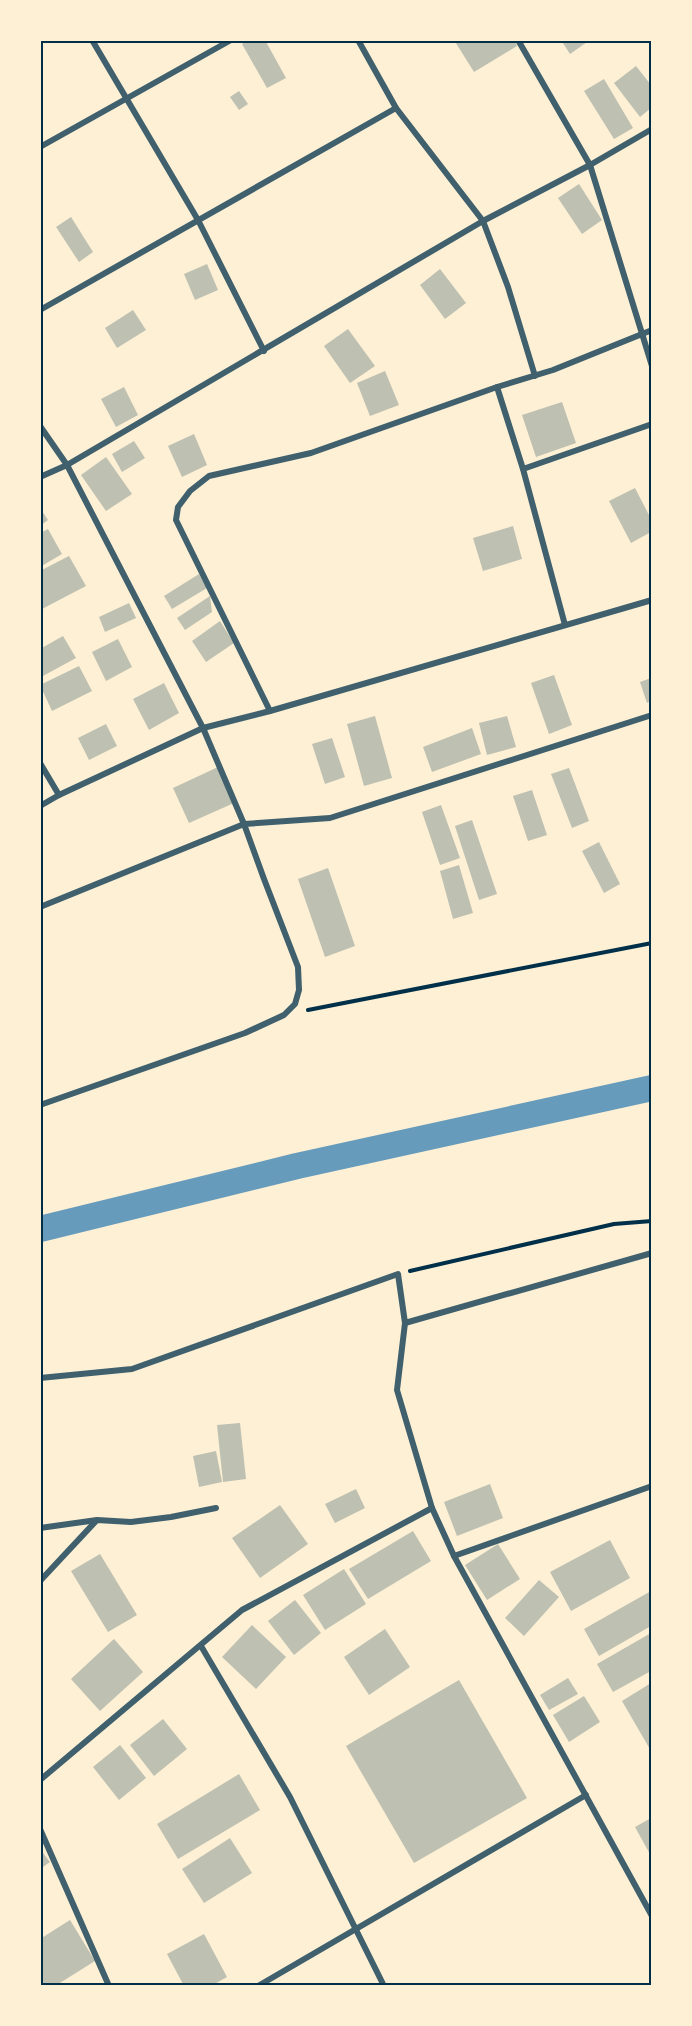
<svg xmlns="http://www.w3.org/2000/svg" width="692" height="2026" font-family="'Libre Baskerville',serif">
<style>
.lines{fill:none;stroke-linecap:round;stroke-linejoin:round}
.canal{stroke:#669bbc;stroke-width:26}
.building{fill:#bec0b2}
.path{stroke:#003049;stroke-width:4}
.minor{stroke:#3f606c;stroke-width:6}
.neatline{fill:none;stroke:#003049;stroke-width:2}
</style>
<rect width="100%" height="100%" fill="#fdf0d5"/>
<g class="lines">
<path class="canal" d="M40,1229L297,1166L652,1088"/>
</g>
<g class="building">
<path d="M248,40H265L286,78L267,88L242,44Z"/>
<path d="M454,40H514L517,46L474,72Z"/>
<path d="M561,40H590L570,54Z"/>
<path d="M636,66L651,85V108L640,117L614,83Z"/>
<path d="M604,79L633,128L614,139L584,91Z"/>
<path d="M239,91L248,104L239,110L230,97Z"/>
<path d="M579,184L602,220L582,234L558,198Z"/>
<path d="M71,217L93,252L79,262L56,227Z"/>
<path d="M207,264L218,290L195,300L184,274Z"/>
<path d="M440,269L466,303L445,319L420,285Z"/>
<path d="M133,310L146,330L117,348L105,328Z"/>
<path d="M348,329L375,366L350,383L324,346Z"/>
<path d="M385,371L399,405L370,416L357,383Z"/>
<path d="M124,387L138,415L116,427L101,399Z"/>
<path d="M562,402L576,443L536,457L522,415Z"/>
<path d="M194,434L207,465L182,477L168,446Z"/>
<path d="M134,441L145,458L122,472L112,454Z"/>
<path d="M106,457L132,494L106,511L81,475Z"/>
<path d="M635,488L651,519V532L631,543L609,501Z"/>
<path d="M40,508L48,520L40,526Z"/>
<path d="M513,526L522,559L483,571L473,538Z"/>
<path d="M48,529L62,554L40,567V533Z"/>
<path d="M69,556L86,586L42,609L40,606V571Z"/>
<path d="M199,574L207,588L172,609L164,596Z"/>
<path d="M210,596L212,612L185,630L177,618Z"/>
<path d="M129,603L136,618L105,632L99,617Z"/>
<path d="M220,621L234,643L206,662L192,641Z"/>
<path d="M63,636L76,658L43,676L40,672V649Z"/>
<path d="M118,639L132,667L106,681L92,652Z"/>
<path d="M79,666L92,691L52,711L40,685Z"/>
<path d="M554,675L572,725L549,734L531,683Z"/>
<path d="M651,678V701L647,703L640,682Z"/>
<path d="M164,683L179,713L149,730L133,699Z"/>
<path d="M375,716L392,778L364,786L347,724Z"/>
<path d="M507,716L516,747L487,755L479,723Z"/>
<path d="M106,724L117,746L89,760L78,738Z"/>
<path d="M472,728L481,754L432,772L423,747Z"/>
<path d="M332,738L345,777L325,784L312,744Z"/>
<path d="M218,767L234,803L189,823L173,788Z"/>
<path d="M569,768L589,821L572,828L551,774Z"/>
<path d="M532,790L547,835L528,841L513,796Z"/>
<path d="M441,805L460,858L440,865L422,812Z"/>
<path d="M472,820L497,894L479,900L455,826Z"/>
<path d="M599,842L620,884L604,893L582,851Z"/>
<path d="M459,865L473,913L453,919L440,871Z"/>
<path d="M328,868L355,946L325,957L298,879Z"/>
<path d="M240,1423L246,1479L223,1482L217,1425Z"/>
<path d="M216,1451L222,1482L199,1487L193,1456Z"/>
<path d="M490,1484L503,1518L457,1536L444,1502Z"/>
<path d="M356,1489L365,1508L335,1523L325,1504Z"/>
<path d="M280,1505L308,1544L260,1578L232,1538Z"/>
<path d="M413,1531L431,1561L368,1599L349,1569Z"/>
<path d="M610,1540L630,1578L571,1611L550,1572Z"/>
<path d="M498,1544L520,1579L487,1600L465,1565Z"/>
<path d="M100,1554L137,1615L108,1632L71,1571Z"/>
<path d="M344,1569L366,1604L325,1630L303,1595Z"/>
<path d="M539,1580L559,1597L524,1636L505,1618Z"/>
<path d="M651,1591V1626L599,1656L584,1629Z"/>
<path d="M295,1600L321,1633L294,1655L268,1621Z"/>
<path d="M252,1625L286,1657L256,1689L222,1657Z"/>
<path d="M385,1629L410,1667L369,1695L344,1657Z"/>
<path d="M651,1633V1671L613,1692L597,1664Z"/>
<path d="M114,1639L143,1672L100,1711L71,1679Z"/>
<path d="M568,1678L578,1694L549,1710L540,1695Z"/>
<path d="M459,1680L527,1798L414,1863L346,1746Z"/>
<path d="M651,1683V1751L622,1701Z"/>
<path d="M584,1696L600,1722L569,1742L553,1715Z"/>
<path d="M163,1719L187,1749L154,1776L130,1745Z"/>
<path d="M120,1745L146,1778L119,1800L93,1767Z"/>
<path d="M239,1774L260,1810L178,1859L157,1824Z"/>
<path d="M651,1818V1856L635,1827Z"/>
<path d="M230,1838L252,1873L204,1903L182,1869Z"/>
<path d="M40,1849L50,1862L40,1869Z"/>
<path d="M70,1920L95,1961L55,1986H40V1939Z"/>
<path d="M204,1934L227,1977L211,1986H184L167,1954Z"/>
</g>
<g class="lines">
<g class="path">
<path d="M308,1010L652,943"/>
<path d="M410,1271L614,1224L652,1221"/>
</g>
<g class="minor">
<path d="M92,40L198,220L264,351"/>
<path d="M358,40L396,108L483,221L508,287L535,376"/>
<path d="M518,40L590,165L652,366"/>
<path d="M40,147L231,40"/>
<path d="M40,310L396,108"/>
<path d="M497,387L523,469L565,625"/>
<path d="M40,426L67,465L203,728L244,824L264,879L298,967L299,990L295,1004L284,1015L245,1033L40,1105"/>
<path d="M523,469L652,424"/>
<path d="M40,477L67,465L483,221L590,165L652,129"/>
<path d="M270,711L176,520L178,507L190,491L209,476L311,453L497,387L553,370L652,330"/>
<path d="M40,763L59,795"/>
<path d="M40,806L59,795L203,728L270,711L652,600"/>
<path d="M40,907L244,824L330,818L652,715"/>
<path d="M405,1323L397,1390L432,1508L454,1556L652,1916"/>
<path d="M40,1378L132,1369L398,1274L405,1323L652,1253"/>
<path d="M40,1528L97,1520L131,1522L171,1517L216,1508"/>
<path d="M454,1556L652,1486"/>
<path d="M40,1581L96,1521"/>
<path d="M201,1646L290,1797L384,1986"/>
<path d="M40,1780L242,1610L432,1508"/>
<path d="M40,1829L109,1986"/>
<path d="M258,1986L586,1795"/>
</g>
</g>
<rect width="692" height="2026" fill="none" stroke="#fdf0d5" stroke-width="84"/>
<rect x="42" y="42" width="608" height="1942" class="neatline"/>
</svg>
